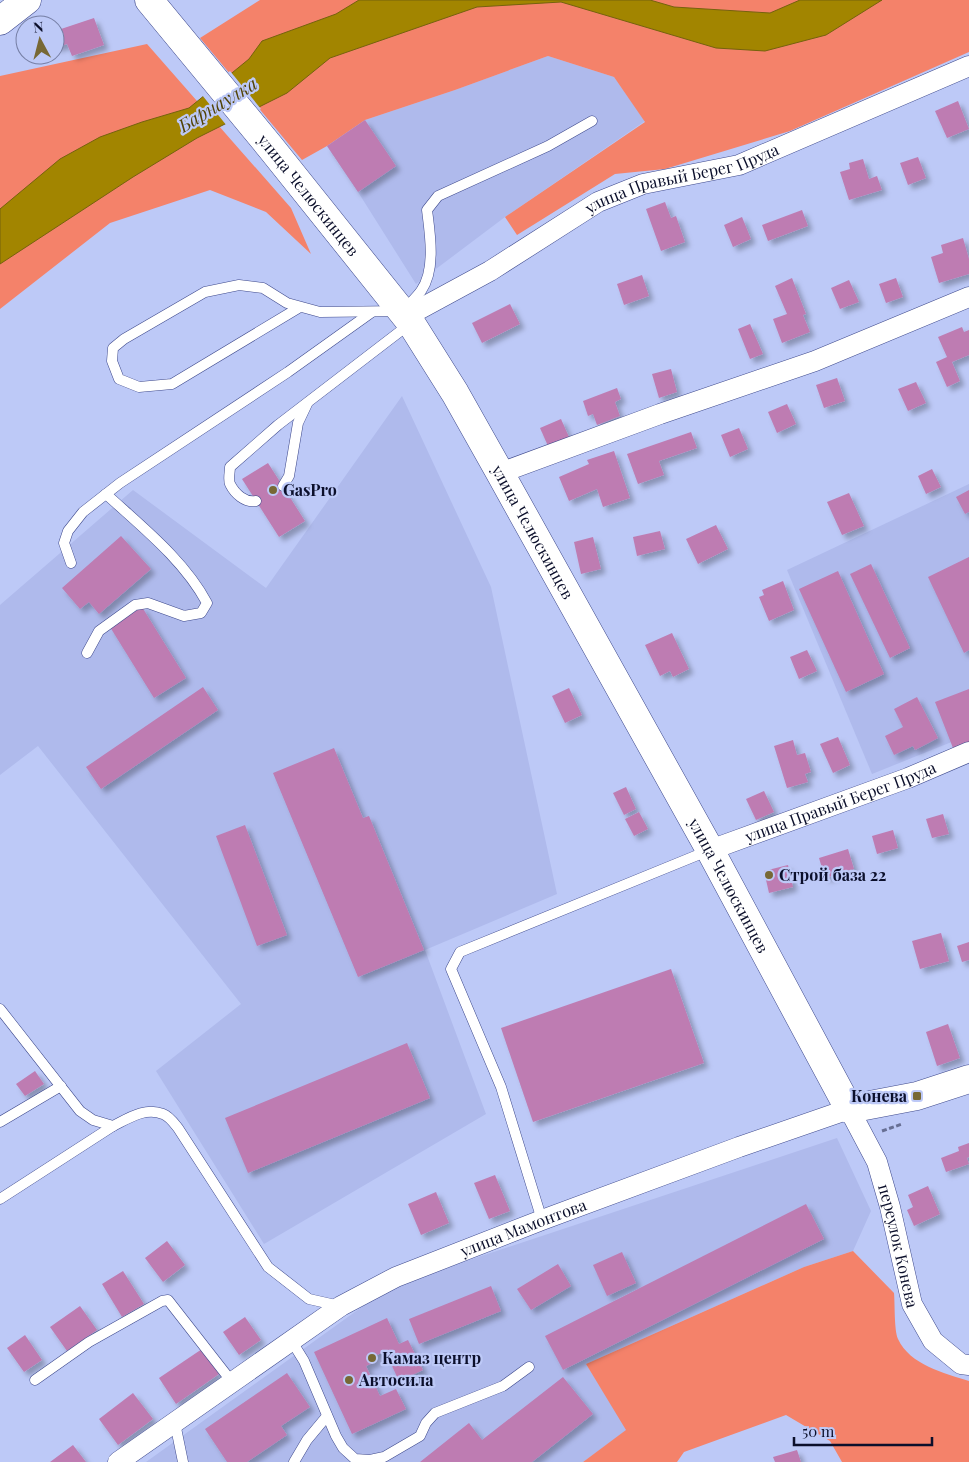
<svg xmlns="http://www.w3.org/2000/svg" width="969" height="1462" font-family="'Playfair Display',serif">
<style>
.built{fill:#afbaec}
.green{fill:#f4826a}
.water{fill:#a28500;stroke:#75620d}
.pier{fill:#bdc9f7}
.building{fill:#be7cb2;filter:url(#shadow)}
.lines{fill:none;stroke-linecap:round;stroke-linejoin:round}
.service-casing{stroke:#3e498c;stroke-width:11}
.minor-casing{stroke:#3e498c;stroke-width:21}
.secondary-casing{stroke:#3e498c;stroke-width:29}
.path{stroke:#676f94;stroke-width:3;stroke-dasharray:5 2.5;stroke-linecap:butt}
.service{stroke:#fff;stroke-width:10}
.minor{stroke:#fff;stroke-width:20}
.secondary{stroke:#fff;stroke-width:28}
.poi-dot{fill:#776835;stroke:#bdc9f7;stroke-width:2}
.labels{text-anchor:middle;stroke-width:4.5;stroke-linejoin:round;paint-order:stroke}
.street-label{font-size:16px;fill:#0b0f2b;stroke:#bdc9f7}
.poi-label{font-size:16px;font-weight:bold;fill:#0b0f2b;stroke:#bdc9f7;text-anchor:start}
.water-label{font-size:18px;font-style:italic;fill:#524305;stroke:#bdc9f7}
</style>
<defs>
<filter id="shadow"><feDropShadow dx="4.5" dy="4.5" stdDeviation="2.5" flood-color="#0004"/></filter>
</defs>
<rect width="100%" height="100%" fill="#bdc9f7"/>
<g class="built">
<path d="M548,56L614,77L645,121L505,217L416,284L358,192L327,146L365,120L455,90Z"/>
<path d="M402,396L491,587L557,894L425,950L486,1114L264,1244L156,1071L241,1004L38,746L0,775V605L133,490L266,588Z"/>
<path d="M969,484V735L872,774L787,570Z"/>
<path d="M837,1138L871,1211L853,1251L804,1267L586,1364L627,1430L583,1462H146L391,1286Z"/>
</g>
<g class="green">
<path d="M260,0H969V52L790,131L665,169L615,174L517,235L505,217L645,122L614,77L548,56L455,90L365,120L327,146L302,160L200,38Z"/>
<path d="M147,44L291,208L311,254L266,212L210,190L110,223L0,309V76Z"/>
<path d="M853,1251L894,1293C895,1303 894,1330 898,1339C910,1365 944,1373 969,1381V1462H842L830,1441L786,1415L684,1452L677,1462H583L626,1430L586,1364L804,1267Z"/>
</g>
<path class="water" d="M359,0H650L674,7L770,13L800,0H882L826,35L765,51L716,48L561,2L477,7L330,58L287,93L197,138L133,177L0,264V209L60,159L100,137L142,122L189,108L249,59L262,41L336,14Z"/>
<path class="pier" d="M230,71L261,109L227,126L202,95Z"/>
<g class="building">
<path d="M94,18L104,45L72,56L67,44L55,48V31Z"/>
<path d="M958,101L969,129L947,138L935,111Z"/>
<path d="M365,120L396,166L358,192L327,146Z"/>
<path d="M918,157L926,178L908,185L900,163Z"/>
<path d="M863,159L869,179L877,176L882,190L849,200L840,172L850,169L849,163Z"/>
<path d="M665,202L671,218L676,216L685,242L661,251L646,209Z"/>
<path d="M802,210L808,226L768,241L762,225Z"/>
<path d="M742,217L751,239L733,247L724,225Z"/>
<path d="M963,238L969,259V274L939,283L931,257L943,253L941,245Z"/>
<path d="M642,275L649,296L624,305L617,284Z"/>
<path d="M792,278L806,314L803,315L810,332L782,343L773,319L787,314L775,286Z"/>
<path d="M896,278L903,297L886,303L879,284Z"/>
<path d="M849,280L859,302L840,309L831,288Z"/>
<path d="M510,304L520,324L482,343L472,323Z"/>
<path d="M750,324L763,354L750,359L738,329Z"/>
<path d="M962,327L964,332L969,330V355L952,362L960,381L947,387L936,362L947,357L938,337Z"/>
<path d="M671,369L677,392L659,398L652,374Z"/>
<path d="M837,378L845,401L824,408L816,385Z"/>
<path d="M916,382L926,403L908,411L898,389Z"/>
<path d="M617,388L621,399L615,402L620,416L597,425L593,414L588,416L583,401Z"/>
<path d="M787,404L796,424L777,433L768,412Z"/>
<path d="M561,419L569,437L548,446L540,428Z"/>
<path d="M739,428L748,449L730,457L721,435Z"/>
<path d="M691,432L697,448L659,461L664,475L638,484L627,454Z"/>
<path d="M614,451L630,498L603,507L597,489L569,501L559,477L589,464L587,460Z"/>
<path d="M268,463L305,521L279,537L242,479Z"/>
<path d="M932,469L941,487L926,494L918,476Z"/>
<path d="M969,490V512L965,514L956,497Z"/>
<path d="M849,493L864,526L842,535L827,502Z"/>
<path d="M716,525L728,549L698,564L686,539Z"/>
<path d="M660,531L665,549L637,556L633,537Z"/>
<path d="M121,536L151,569L99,614L89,602L80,609L62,588Z"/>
<path d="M593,537L601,569L581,574L574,542Z"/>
<path d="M969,557V650L964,653L928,577Z"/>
<path d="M871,564L910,648L890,658L850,574Z"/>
<path d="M838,571L884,674L846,692L799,589Z"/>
<path d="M783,581L794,610L769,621L759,597L764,595L762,590Z"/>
<path d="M142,607L186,678L154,698L110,627Z"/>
<path d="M672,633L689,669L673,677L670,671L660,676L645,645Z"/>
<path d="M807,650L817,671L799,679L790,657Z"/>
<path d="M203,687L218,710L101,789L86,767Z"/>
<path d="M569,688L582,715L565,723L552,696Z"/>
<path d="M969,689V742L953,748L935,702Z"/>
<path d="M917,697L938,738L915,750L913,746L894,755L885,736L903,727L894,709Z"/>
<path d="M838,737L850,765L833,773L820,744Z"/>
<path d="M793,740L797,755L805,753L811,772L805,774L808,782L787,788L774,746Z"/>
<path d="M334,748L363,818L369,816L424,950L358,977L273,773Z"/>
<path d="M626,787L636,809L624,815L613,793Z"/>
<path d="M764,791L774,812L756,820L746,799Z"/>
<path d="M639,812L648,829L634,836L625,819Z"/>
<path d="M943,814L949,834L932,838L926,819Z"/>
<path d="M245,825L287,935L257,946L216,836Z"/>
<path d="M893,830L898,848L877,854L872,836Z"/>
<path d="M848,849L854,869L825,878L819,858Z"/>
<path d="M788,865L793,887L769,893L764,871Z"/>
<path d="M941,933L949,961L920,969L912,941Z"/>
<path d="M969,942V960L962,962L957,946Z"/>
<path d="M671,969L704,1063L533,1122L501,1028Z"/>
<path d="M948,1024L960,1058L937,1066L926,1032Z"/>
<path d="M407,1043L430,1098L248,1173L225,1118Z"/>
<path d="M35,1071L44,1084L25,1096L16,1084Z"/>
<path d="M969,1143V1157L967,1158L969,1164L946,1172L941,1158L959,1151L958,1147Z"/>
<path d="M495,1175L510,1211L489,1219L474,1183Z"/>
<path d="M928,1186L940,1214L914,1226L907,1210L913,1207L908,1195Z"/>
<path d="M436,1192L449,1223L421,1235L408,1204Z"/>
<path d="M806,1204L824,1239L563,1370L545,1336Z"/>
<path d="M167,1241L185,1265L163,1282L145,1258Z"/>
<path d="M622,1252L636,1283L607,1296L593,1265Z"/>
<path d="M558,1264L571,1286L531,1310L517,1289Z"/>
<path d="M123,1271L144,1304L122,1317L102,1284Z"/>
<path d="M491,1286L501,1311L419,1344L409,1319Z"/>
<path d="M80,1306L97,1330L67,1351L50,1327Z"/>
<path d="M245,1317L261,1340L239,1355L223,1332Z"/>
<path d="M387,1318L399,1344L408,1340L423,1370L399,1381L385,1351L375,1356L377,1361L366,1366L380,1396L396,1389L406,1409L352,1434L314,1352Z"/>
<path d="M25,1335L42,1360L24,1372L7,1348Z"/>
<path d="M202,1349L219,1374L176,1404L159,1378Z"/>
<path d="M287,1373L310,1407L281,1426L287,1435L247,1462H227L205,1429Z"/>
<path d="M563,1377L593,1414L532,1462H420L469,1423L482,1440Z"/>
<path d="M133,1393L153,1419L118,1445L99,1419Z"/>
<path d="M73,1445L86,1462H50Z"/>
<path d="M797,1450L801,1462H775L773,1457Z"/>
</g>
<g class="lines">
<g class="service-casing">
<g id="service">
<path d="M300,307L172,384L139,387L119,379L112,361L113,348L124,339L205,292L239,285L263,288L287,303L320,312L403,311C409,304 416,298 421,291C436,270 430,234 427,210L438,196L548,146L592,121"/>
<path d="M283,486L289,476L298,423L307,404"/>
<path d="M256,501C245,503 235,494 230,484C228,479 230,472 230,467L278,425L411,323"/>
<path d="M71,563L64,543L68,531L83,512L120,483L288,372L372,312"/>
<path d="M87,653L99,631L135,605L148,603L184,616L201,613L207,603C184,560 142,527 106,494"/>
<path d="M0,1009L80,1111L93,1120L113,1126C129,1118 145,1107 163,1114C169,1116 174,1123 178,1128L268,1267L309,1299L340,1306"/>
<path d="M0,1122L61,1086"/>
<path d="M0,1199L113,1126"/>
<path d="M542,1220L501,1087L451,969L460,952L710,850"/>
<path d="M291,1340L304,1361L336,1436L343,1448L355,1459L370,1460L384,1457L420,1436L426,1423L435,1413L503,1386L529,1367"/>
<path d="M35,1380L89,1342L162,1301L168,1300L232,1382"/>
<path d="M175,1423L183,1462"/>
<path d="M294,1462L307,1440L327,1416"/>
</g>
</g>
<g class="minor-casing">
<g id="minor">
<path id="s1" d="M407,316L490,271L598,202L643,184L739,165L969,66"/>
<path d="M500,473L660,414L815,361L969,297"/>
<path id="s2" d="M710,850L908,778L969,752"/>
<path id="s3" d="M118,1462L341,1306L396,1277L542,1220L739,1147L849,1109L877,1162L890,1207L912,1304L933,1341L961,1364L969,1365"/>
</g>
</g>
<g class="secondary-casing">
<g id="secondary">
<path id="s4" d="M149,0L271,148L411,323L455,393L500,473L710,850L849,1109L917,1096L969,1079"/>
<path d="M0,21L27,0"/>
</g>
</g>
<path class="path" d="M882,1131L902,1124"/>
<use href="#service" class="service"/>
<use href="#minor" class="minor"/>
<use href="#secondary" class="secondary"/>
</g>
<g class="poi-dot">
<circle cx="273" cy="490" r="5"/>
<circle cx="769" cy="875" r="5"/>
<rect x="912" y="1091" width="10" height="10" rx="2.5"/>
<circle cx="372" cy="1358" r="5"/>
<circle cx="349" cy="1380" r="5"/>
</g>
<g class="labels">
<g class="street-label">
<text dy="6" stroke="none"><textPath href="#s1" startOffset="310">улица Правый Берег Пруда</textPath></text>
<text dy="6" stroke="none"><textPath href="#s4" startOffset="252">улица Челюскинцев</textPath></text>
<text dy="6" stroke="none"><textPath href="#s4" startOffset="658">улица Челюскинцев</textPath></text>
<text dy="6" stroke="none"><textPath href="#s2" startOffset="139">улица Правый Берег Пруда</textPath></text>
<text dy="6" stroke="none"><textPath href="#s4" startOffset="1062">улица Челюскинцев</textPath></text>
<text dy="6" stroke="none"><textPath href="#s3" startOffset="471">улица Мамонтова</textPath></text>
<text dy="6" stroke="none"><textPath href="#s3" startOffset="964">переулок Конева</textPath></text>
</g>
<g class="poi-label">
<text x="283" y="496">GasPro</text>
<text x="779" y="881">Строй база 22</text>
<text x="907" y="1102" text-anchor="end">Конева</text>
<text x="382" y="1364">Камаз центр</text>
<text x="359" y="1386">Автосила</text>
</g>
<g class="water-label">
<text transform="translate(218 105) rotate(-31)" y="6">Барнаулка</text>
</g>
</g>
<g transform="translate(40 40) rotate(353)"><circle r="24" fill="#bdc9f7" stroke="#767fa5"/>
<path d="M0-4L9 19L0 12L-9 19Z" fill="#776835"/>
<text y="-8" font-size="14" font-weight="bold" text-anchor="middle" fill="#0b0f2b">N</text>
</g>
<path d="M794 1437v8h138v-8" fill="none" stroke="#0b0f2b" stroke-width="2.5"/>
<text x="802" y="1437" font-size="15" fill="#0b0f2b" stroke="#bdc9f7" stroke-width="4" paint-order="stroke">50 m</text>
</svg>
